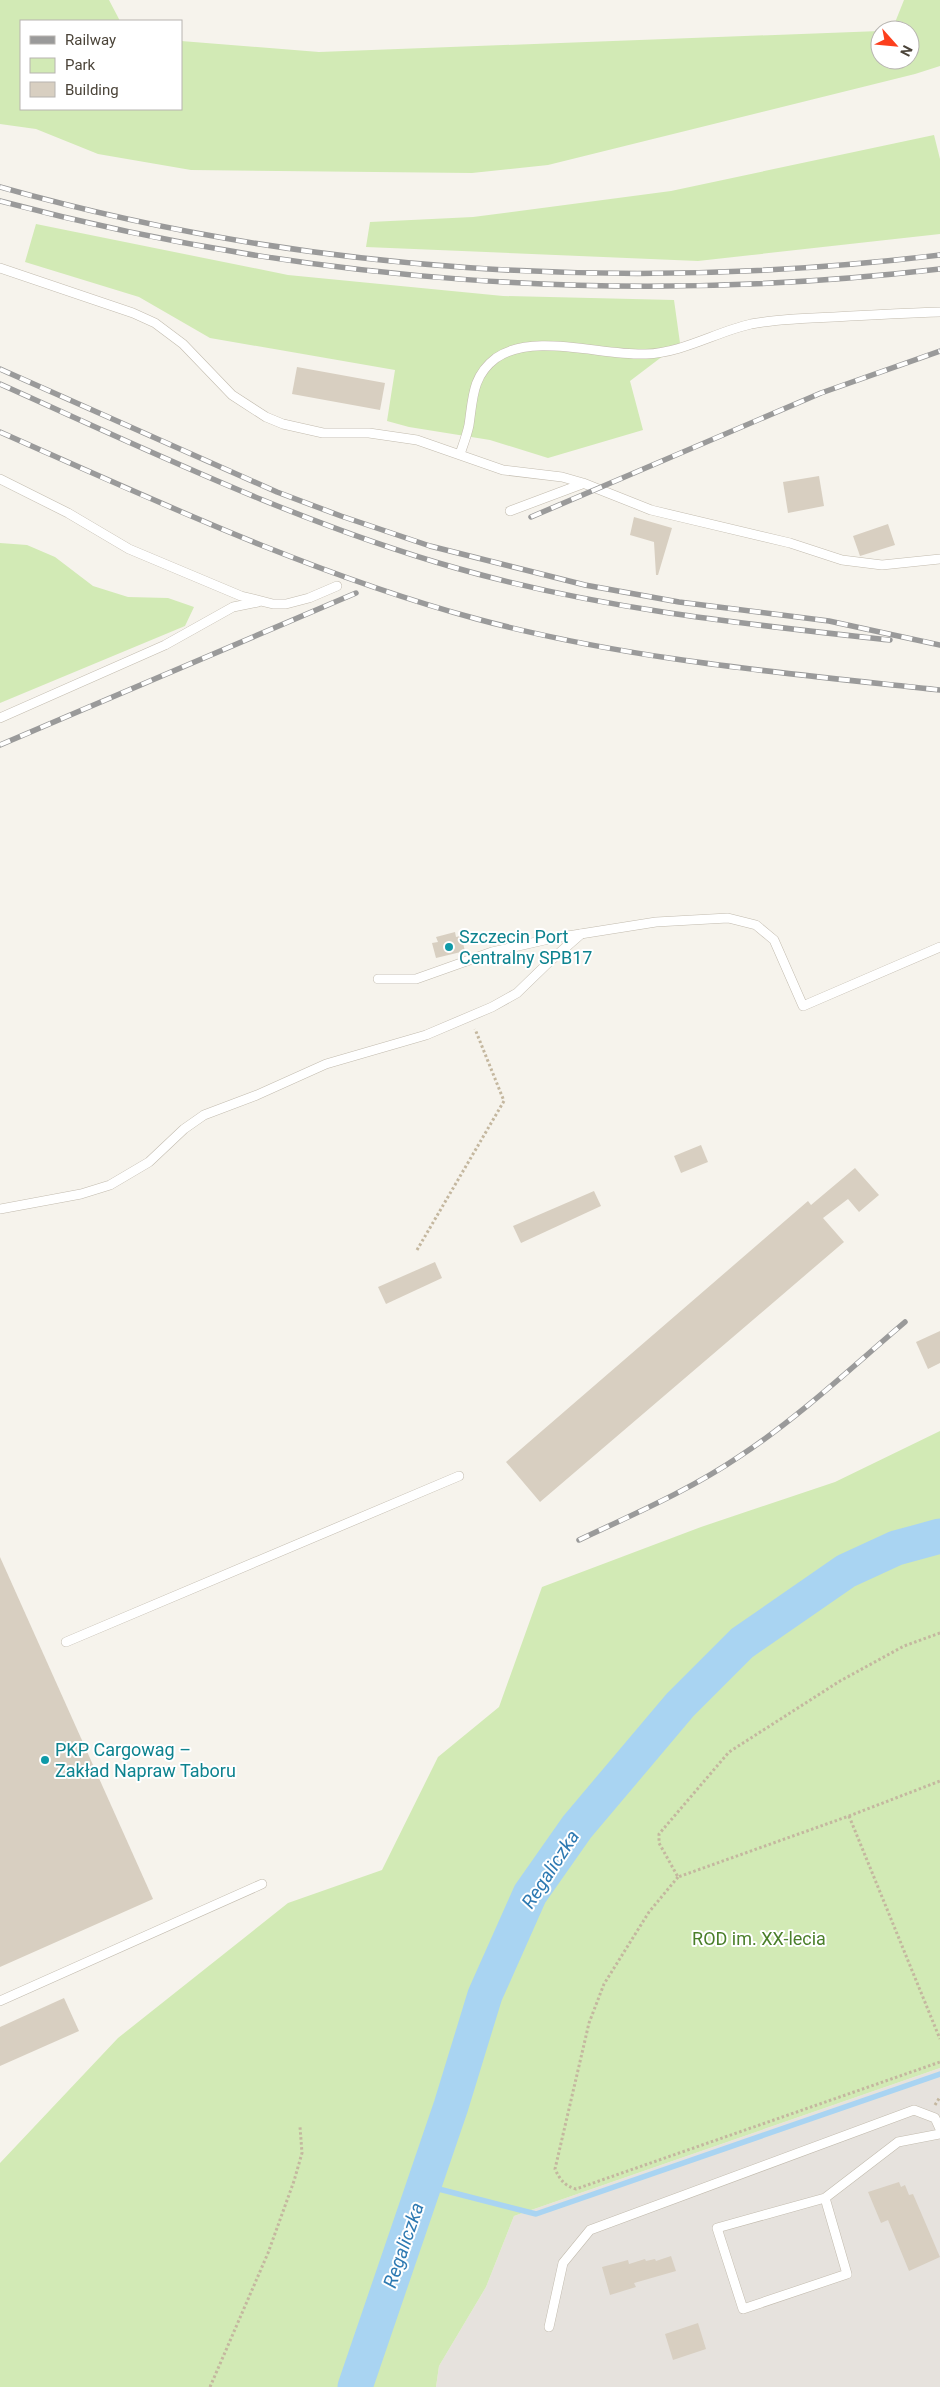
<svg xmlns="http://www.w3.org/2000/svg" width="940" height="2387" font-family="Roboto,sans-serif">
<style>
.industrial{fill:#e6e2dd}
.green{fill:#d2eab5}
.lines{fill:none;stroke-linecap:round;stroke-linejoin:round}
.stream{stroke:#a9d4f2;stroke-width:5.5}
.river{stroke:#a9d4f2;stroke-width:35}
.building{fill:#d8cfc1}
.lane-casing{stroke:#c2bbae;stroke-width:10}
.path{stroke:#c4b79f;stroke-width:3;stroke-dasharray:2.5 2.5;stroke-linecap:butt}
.lane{stroke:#fff;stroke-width:9}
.rail-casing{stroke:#9a9a9a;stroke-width:5.5}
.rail{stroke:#fff;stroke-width:4;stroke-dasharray:11;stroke-linecap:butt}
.culture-dot{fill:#0f9aa8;stroke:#fff;stroke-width:2}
.labels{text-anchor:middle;stroke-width:4;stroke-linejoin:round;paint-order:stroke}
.culture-label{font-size:18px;fill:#0d838f;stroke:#fff;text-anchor:start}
.park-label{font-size:18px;fill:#4a7f2a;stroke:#fff}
.water-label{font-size:19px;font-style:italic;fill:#2e7ab2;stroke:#fff}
</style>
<rect width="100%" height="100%" fill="#f6f3ec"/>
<path class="industrial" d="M940,2068V2387H436L439,2366L486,2287L514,2216Z"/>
<g class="green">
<path d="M0,0H109L120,21H21V109H181V41L319,52L880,31V60H910V30H892L904,0H940V66L915,74L548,165L472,173L191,170L98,154L36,129L0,124Z"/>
<path d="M934,135L940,159V234L698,261L366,247L370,222L473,217L671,191Z"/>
<path d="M36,224L288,275L503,296L674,300L680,343L630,381L643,430L548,458L490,440L409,427L387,421L395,370L210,338L139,297L25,262Z"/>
<path d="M0,543L27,545L55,557L93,586L128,597L168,598L194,607L185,626L0,703Z"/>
<path d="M940,1431V2068L514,2216L486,2287L439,2366L436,2387H0V2163L118,2038L288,1903L382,1870L438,1757L499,1707L542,1587L701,1527L835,1482Z"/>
</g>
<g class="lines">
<path class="stream" d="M427,2186L536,2214L940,2074"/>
<path class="river" d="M355,2387L451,2106L485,1995L530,1894L577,1827L680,1705L742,1643L846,1571L896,1548L940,1536"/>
</g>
<g class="building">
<path d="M297,367L385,383L380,410L292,394Z"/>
<path d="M819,476L824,506L788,513L783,482Z"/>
<path d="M634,517L672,528L658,575H656L654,542L630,535Z"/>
<path d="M888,524L895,545L860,556L853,536Z"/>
<path d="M455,932L456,937L461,936L465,951L436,958L432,943L438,942L436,937Z"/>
<path d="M701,1145L708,1162L681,1173L674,1156Z"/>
<path d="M855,1168L879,1195L859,1212L848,1199L823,1218L844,1242L540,1502L506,1462L808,1201L811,1205Z"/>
<path d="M594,1191L601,1206L521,1243L513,1226Z"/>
<path d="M435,1262L442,1278L386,1304L378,1287Z"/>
<path d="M940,1331V1363L928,1369L916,1342Z"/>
<path d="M0,1557L153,1899L0,1967Z"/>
<path d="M64,1998L79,2031L0,2066V2027Z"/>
<path d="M899,2182L901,2187L905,2185L909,2195L913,2194L940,2257L909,2271L888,2220L881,2223L868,2192Z"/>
<path d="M671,2256L676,2271L634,2283L636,2287L610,2295L602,2267L628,2260L629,2264L645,2259L646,2261L655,2259L656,2261Z"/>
<path d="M698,2323L706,2349L673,2360L665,2334Z"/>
</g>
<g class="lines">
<g class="lane-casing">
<g id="lane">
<path d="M0,268L133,313L155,323L183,344L232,395L266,417L283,424L323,433H369L417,440L503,470L562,477L583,483L651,510L790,543L842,560L882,565L940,559"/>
<path d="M460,454C463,445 467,435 469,425C473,398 472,376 496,358C533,332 603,356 646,354C682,353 716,332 751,324C778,319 806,318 834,317C869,315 905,313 940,312"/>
<path d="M0,479L68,513L129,549L241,596L273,604H286L309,598L337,586"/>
<path d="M510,511L582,484"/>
<path d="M0,718L165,645L233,607L258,602"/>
<path d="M378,979H416L492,952L549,939L656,922L728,918L756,925L774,940L803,1006L940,947"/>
<path d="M0,1209L81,1194L110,1185L149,1162L184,1129L204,1115L257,1095L326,1064L426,1035L492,1007L517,993L549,962L581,934"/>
<path d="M66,1642L459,1476"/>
<path d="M0,2001L262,1884"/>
<path d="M825,2198L847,2274L743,2309L717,2228L825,2198L898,2142L940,2134"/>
<path d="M549,2327L563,2263L590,2230L914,2110L935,2118L940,2129"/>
</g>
</g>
<g class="path">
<path d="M417,1250L504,1101L475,1029"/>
<path d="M940,1633L904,1646L840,1681L729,1752L659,1834V1843L678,1877L849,1816L940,1781"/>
<path d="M849,1816L940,2039"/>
<path d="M678,1877L649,1912L604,1984L589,2023L555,2169C560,2180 565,2186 576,2189L940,2062"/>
<path d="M935,2105L940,2097"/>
<path d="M210,2387L268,2253L294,2181L302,2153L300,2127"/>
</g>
<use href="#lane" class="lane"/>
<g class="rail-casing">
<g id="rail">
<path d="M0,187C303,273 628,293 940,255"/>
<path d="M0,201C307,283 625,306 940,269"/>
<path d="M0,369L277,492L341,516L430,546L585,585L679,602L829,621L940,645"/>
<path d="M0,384C150,451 298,523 456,568C599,609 744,624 890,640"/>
<path d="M0,432C156,501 312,574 477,619C629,660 784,673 940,690"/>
<path d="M531,517L821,393L940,351"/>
<path d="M0,745L356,593"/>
<path d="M579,1540C634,1514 690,1490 740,1456C799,1417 851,1368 905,1322"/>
</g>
</g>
<use href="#rail" class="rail"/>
</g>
<g class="culture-dot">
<circle cx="449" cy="947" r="5"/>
<circle cx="45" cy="1760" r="5"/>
</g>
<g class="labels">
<g class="culture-label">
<text x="459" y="943">Szczecin Port<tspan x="459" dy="21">Centralny SPB17</tspan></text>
<text x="55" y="1756">PKP Cargowag –<tspan x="55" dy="21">Zakład Napraw Taboru</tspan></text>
</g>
<g class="park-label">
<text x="759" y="1945">ROD im. XX-lecia</text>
</g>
<g class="water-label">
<text transform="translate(550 1869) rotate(-57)" y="7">Regaliczka</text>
<text transform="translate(403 2245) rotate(-71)" y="7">Regaliczka</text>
</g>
</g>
<rect x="20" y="20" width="162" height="90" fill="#ffffff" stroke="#b7b4b0"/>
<rect x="30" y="36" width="25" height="8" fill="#9a9a9a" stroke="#b7b4b0"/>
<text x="65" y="45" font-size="15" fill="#4b4439">Railway</text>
<rect x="30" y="58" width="25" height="15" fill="#d2eab5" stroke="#b7b4b0"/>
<text x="65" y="70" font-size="15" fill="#4b4439">Park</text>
<rect x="30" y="82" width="25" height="15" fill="#d8cfc1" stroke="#b7b4b0"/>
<text x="65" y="95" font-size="15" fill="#4b4439">Building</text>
<g transform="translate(895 45) rotate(117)"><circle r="24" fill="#ffffff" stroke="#b7b4b0"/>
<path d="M0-4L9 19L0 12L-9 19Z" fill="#fc3f1d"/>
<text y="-8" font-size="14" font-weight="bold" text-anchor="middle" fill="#4b4439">N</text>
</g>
</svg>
